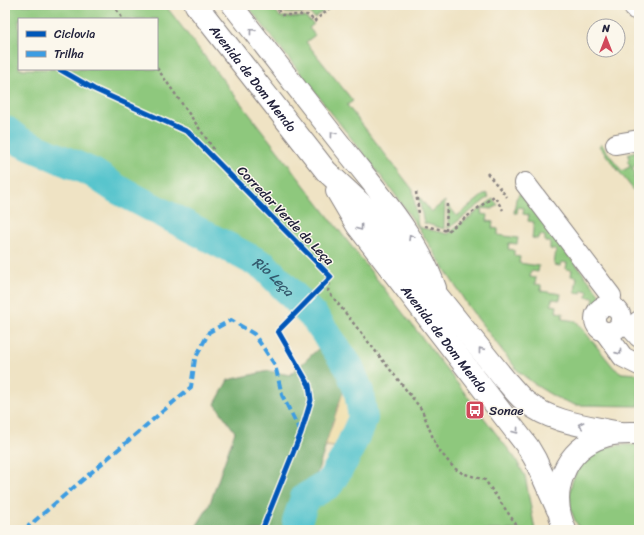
<svg xmlns="http://www.w3.org/2000/svg" width="644" height="535" font-family="Sriracha,sans-serif">
<style>
.green{fill:#8ec87d;stroke:#58755c;fill-rule:evenodd}
.forest{fill:#72ac6c;stroke:#4a6754}
.sand{fill:#eeda9e;stroke:#887e6c}
.lines{fill:none;stroke-linecap:round;stroke-linejoin:round}
.river{stroke:#58c5cd;stroke-width:30}
.minor-casing{stroke:#888280;stroke-width:22}
.major-casing{stroke:#888280;stroke-width:24}
.path{stroke:#888280;stroke-width:2.5;stroke-dasharray:3 3;stroke-linecap:butt}
.minor{stroke:#fff;stroke-width:20}
.major{stroke:#fff;stroke-width:22}
.quiet{stroke:#3c9ce2;stroke-width:4;stroke-dasharray:8 4;stroke-linecap:butt}
.cycleway-casing{stroke:#fbf7ec;stroke-width:8}
.cycleway{stroke:#0057b8;stroke-width:5}
.oneway{stroke:#9c9ca7}
.labels{text-anchor:middle;stroke-width:3;stroke-linejoin:round;paint-order:stroke}
.street-label{font-size:13px;fill:#22223b;stroke:#fbf7ec}
.poi-label{font-size:13px;fill:#22223b;stroke:#fbf7ec;text-anchor:start}
.water-label{font-size:14px;font-style:italic;fill:#355b6e;stroke:#fbf7ec}
</style>
<rect width="100%" height="100%" fill="#fbf7ec"/>
<filter id="ink" filterUnits="userSpaceOnUse"><feTurbulence type="fractalNoise" baseFrequency=".025" numOctaves="2"/><feDisplacementMap in="SourceGraphic" scale="8" xChannelSelector="R" yChannelSelector="G"/><feConvolveMatrix kernelMatrix="1 2 1 2 8 2 1 2 1" color-interpolation-filters="sRGB"/></filter>
<filter id="wash" filterUnits="userSpaceOnUse"><feTurbulence type="fractalNoise" baseFrequency=".012" numOctaves="4" result="noise"/><feDisplacementMap in="SourceGraphic" scale="16" xChannelSelector="R" yChannelSelector="G"/><feGaussianBlur stdDeviation="0.9" result="paint"/><feColorMatrix in="noise" values="0 0 0 0 0 0 0 0 0 0 0 0 0 0 0 0 0 1.4 0 .05"/><feComposite in="paint" operator="in"/></filter>
<g filter="url(#wash)">
<rect width="100%" height="100%" fill="#efe3c4"/>
<g class="green">
<path d="M5,5H165L515,458L525,476L535,530H308C311,519 307,509 310,499L346,479L367,431L366,390L360,367L345,346L261,256L87,160L14,128L5,121ZM19,19H157V69H19Z"/>
<path d="M247,5H272L280,17H305L314,24L309,28L315,35L306,42L353,101L347,105L413,190L418,227L448,234L493,199L498,205L492,209L482,208L481,214L488,215L487,221L493,222L492,228L498,229V235L518,238L517,244L509,243L508,249L514,250V256L520,257L519,263L539,266L538,272L531,271L530,277L536,278L535,284L541,285V291L561,294L560,300L552,299L551,305L557,306L556,312L563,313L562,319L576,321L614,368L622,373L639,374V406L575,405L555,397L537,386L518,371L468,306L418,227L394,193Z"/>
<path d="M277,5H332L315,18L309,13H285Z"/>
<path d="M601,144L622,171L631,166L627,161L629,159L628,155L637,150L639,152V163L632,168L636,175L633,177L639,185V197L599,146Z"/>
<path d="M486,193L489,197L448,229V205L457,216Z"/>
<path d="M519,194H521L600,295C599,301 598,305 592,307L594,298L587,297L588,291L582,290L581,293L575,292L577,277L571,276L572,270L566,269L567,263L561,262L560,266L554,265L556,250L550,249V242H545V236L539,235L538,239L532,238L534,222L528,221L529,215L523,214L524,208L518,207L517,213H514L516,199Z"/>
<path d="M418,195L431,212L445,201L444,229L424,223Z"/>
<path d="M639,445V530H581C559,502 571,459 605,448C616,444 628,445 639,445Z"/>
</g>
<path class="forest" d="M320,347L342,377L344,389L317,473L307,483L287,520L290,530H194L209,506L235,432L215,404L228,380L269,371L290,375Z"/>
<path class="sand" d="M344,389C356,411 358,417 343,437C340,441 339,445 335,447L325,446Z"/>
<g class="lines">
<path class="river" id="s1" d="M5,130L19,141L93,173L117,189L264,266L315,318L349,367L359,392L363,418L345,458L329,484L305,498L297,521L299,530"/>
</g>
</g>
<g filter="url(#ink)">
<g class="lines">
<g class="minor-casing">
<g id="minor">
<path d="M232,5C270,54 308,103 346,151C380,194 418,237 436,288"/>
<path d="M635,9L639,6"/>
<path d="M616,144L639,140"/>
<path d="M525,183L611,296L609,306"/>
<circle cx="608" cy="319" r="13"/>
<path d="M639,321L631,328L639,337"/>
<path d="M605,332L623,357L639,365"/>
</g>
</g>
<g class="major-casing">
<g id="major">
<path id="s2" d="M196,5L326,171L370,212L505,380C512,387 518,396 526,402C552,423 588,426 620,433"/>
<path id="s3" d="M337,191L357,225L528,447L535,459L558,510"/>
<path d="M565,530C548,492 564,448 605,436C616,432 628,433 639,433"/>
</g>
</g>
<g class="path">
<path d="M113,5L123,19"/>
<path d="M274,5L282,15H308L316,22"/>
<path d="M314,21L335,5"/>
<path d="M157,68L213,148L210,153"/>
<path d="M487,173L507,197"/>
<path d="M416,192L419,214"/>
<path d="M425,226L448,231L494,196L503,210"/>
<path d="M446,231L447,203"/>
<path d="M331,277L328,291L422,410L437,448L454,468L462,473L485,480L520,530"/>
</g>
<use href="#minor" class="minor"/>
<use href="#major" class="major"/>
<path class="quiet" d="M24,530L191,387L195,359L209,332L231,320L254,334L275,365L282,395L301,433"/>
<g class="cycleway-casing">
<path id="cycleway" d="M59,69L94,89L188,132L331,277L278,331L309,385L311,400L301,433L262,530"/>
</g>
<use href="#cycleway" class="cycleway"/>
</g>
<defs><path id="oneway-chevron" d="M-2-3.5L2.5 0L-2 3.5" fill="none" stroke-width="1.6" stroke-linecap="round" stroke-linejoin="round"/></defs>
<g class="oneway">
<use href="#oneway-chevron" transform="translate(252 31) rotate(-128)"/>
<use href="#oneway-chevron" transform="translate(333 134) rotate(-128)"/>
<use href="#oneway-chevron" transform="translate(360 228) rotate(54)"/>
<use href="#oneway-chevron" transform="translate(411 237) rotate(-121)"/>
<use href="#oneway-chevron" transform="translate(481 350) rotate(-128)"/>
<use href="#oneway-chevron" transform="translate(619 352) rotate(51)"/>
<use href="#oneway-chevron" transform="translate(581 425) rotate(-168)"/>
<use href="#oneway-chevron" transform="translate(516 431) rotate(53)"/>
</g>
</g>
<defs>
<g id="bus-square" transform="scale(1)"><rect x="-9" y="-9" width="18" height="18" rx="4" fill="#d1495b" stroke="#fbf7ec"/><path d="M-5-6H5V4H4V6H2V4H-2V6H-4V4H-5ZM-3.5-4V0h7V-4ZM-3.5 1.2v1.5H-2V1.2ZM2 1.2v1.5H3.5V1.2Z" fill="#fff"/></g>
</defs>
<g fill-rule="evenodd">
<use href="#bus-square" x="475" y="410"/>
</g>
<g class="labels">
<g class="street-label">
<text dy="5" stroke="none"><textPath href="#s2" startOffset="93">Avenida de Dom Mendo</textPath></text>
<text transform="translate(286 215) rotate(46)" y="5">Corredor Verde do Leça</text>
<text dy="5" stroke="none"><textPath href="#s3" startOffset="183">Avenida de Dom Mendo</textPath></text>
</g>
<g class="poi-label">
<text x="489" y="415">Sonae</text>
</g>
<g class="water-label">
<text dy="5" stroke="none"><textPath href="#s1" startOffset="307">Rio Leça</textPath></text>
</g>
</g>
<rect width="644" height="535" fill="none" stroke="#fbf7ec" stroke-width="20"/>
<rect x="18" y="18" width="140" height="52" fill="#fbf7ec" stroke="#a4a2a5"/>
<rect x="26" y="31" width="20" height="6" fill="#0057b8" stroke="#a4a2a5"/>
<text x="54" y="38" font-size="12" fill="#22223b">Ciclovia</text>
<rect x="26" y="51" width="20" height="6" fill="#3c9ce2" stroke="#a4a2a5"/>
<text x="54" y="58" font-size="12" fill="#22223b">Trilha</text>
<g transform="translate(606 38)"><circle r="19" fill="#fbf7ec" stroke="#a4a2a5"/>
<path d="M0-3L7 15L0 10L-7 15Z" fill="#d1495b"/>
<text y="-6" font-size="11" font-weight="bold" text-anchor="middle" fill="#22223b">N</text>
</g>
</svg>
